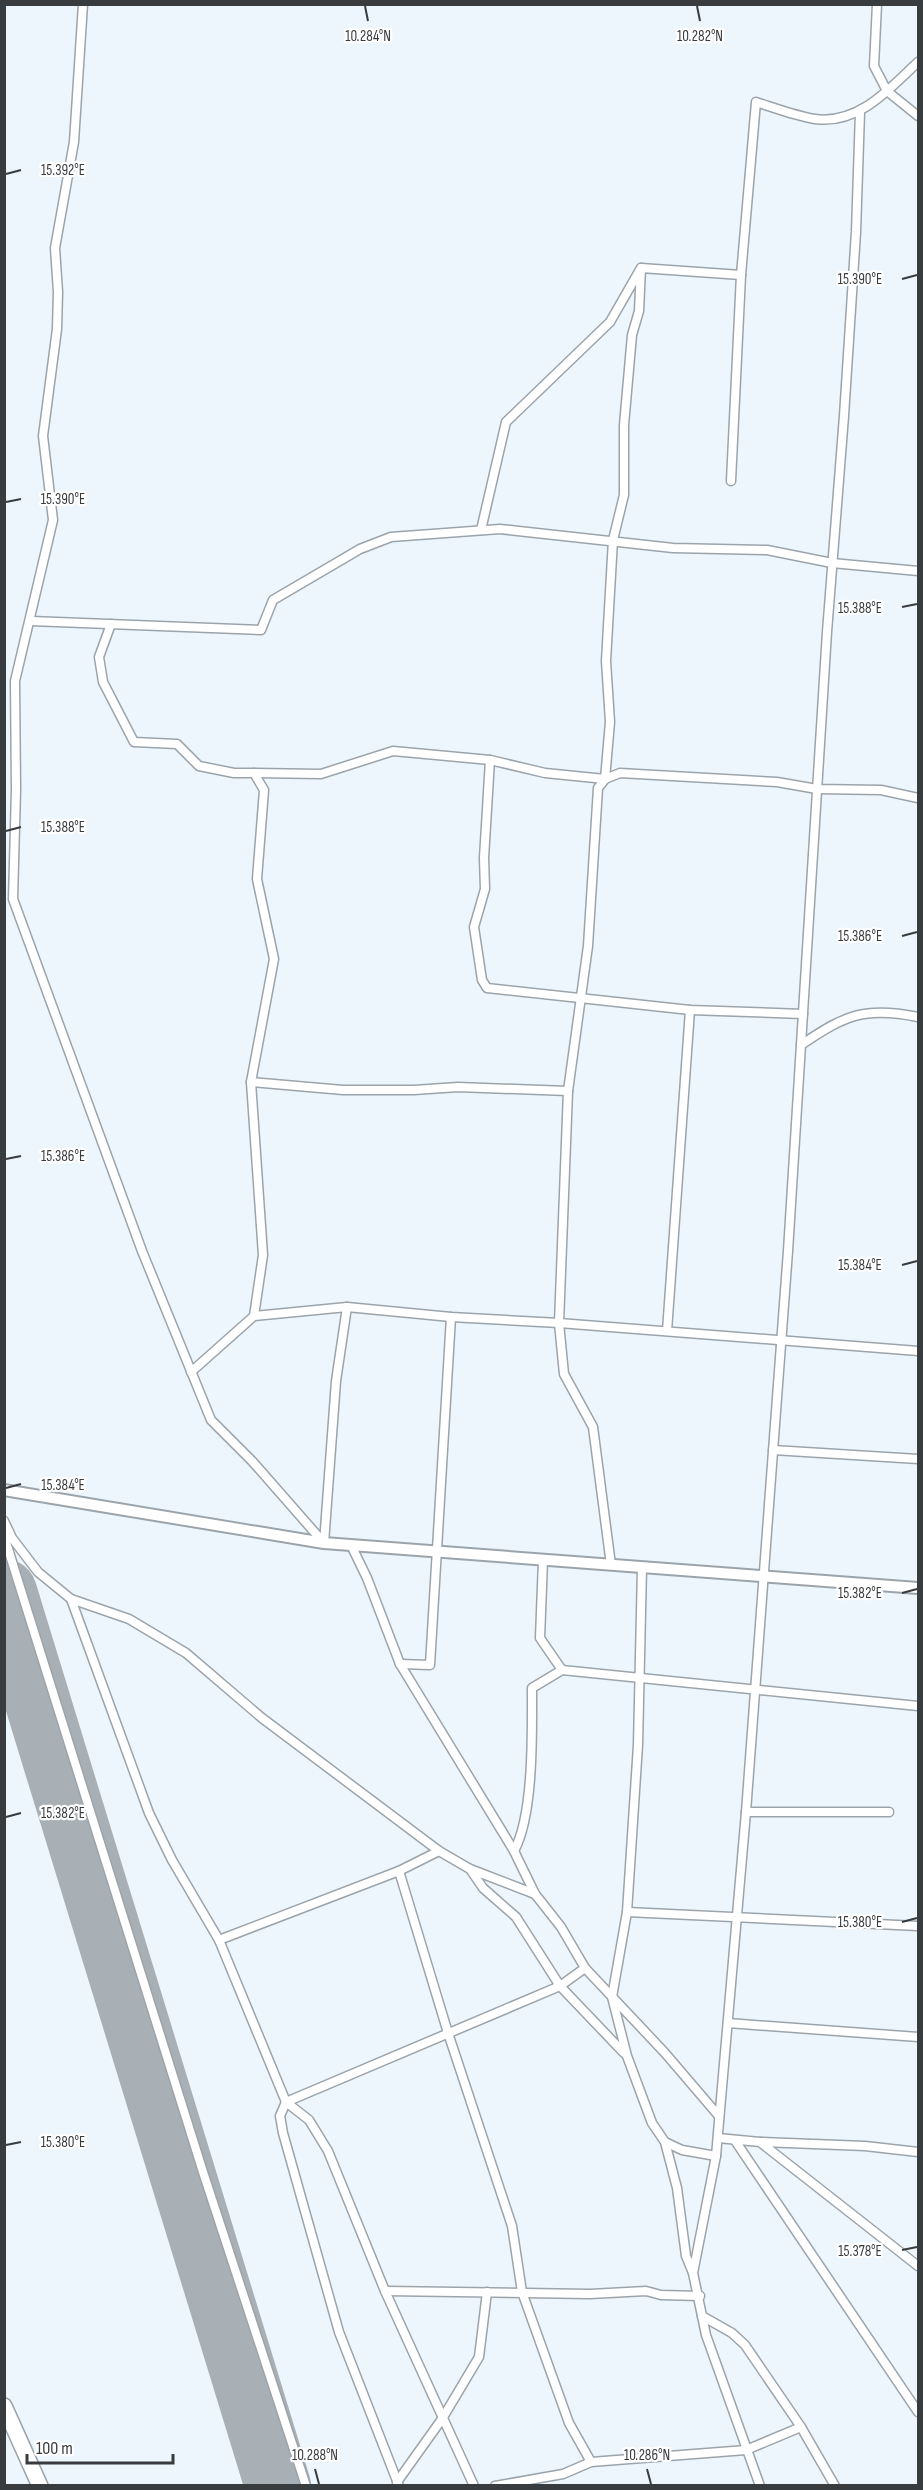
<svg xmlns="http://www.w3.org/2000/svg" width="923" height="2490" font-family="'Sofia Sans Condensed',sans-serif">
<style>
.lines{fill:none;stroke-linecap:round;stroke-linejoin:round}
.runway{stroke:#a9b0b5;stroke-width:66}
.street-casing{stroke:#9ca4ab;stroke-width:11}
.secondary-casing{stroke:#9ca4ab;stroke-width:14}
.highway-casing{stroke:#9ca4ab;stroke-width:18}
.street{stroke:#fff;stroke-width:8}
.secondary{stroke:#fff;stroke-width:10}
.highway{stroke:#fff;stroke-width:15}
.ticks{fill:none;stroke:#393c3f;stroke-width:2}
.ticks-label{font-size:15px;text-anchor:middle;fill:#393c3f;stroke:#fff;stroke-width:4.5;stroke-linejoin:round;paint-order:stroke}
</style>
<rect width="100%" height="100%" fill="#edf6fd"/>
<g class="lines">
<path class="runway" d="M4,1592L278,2486"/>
<g class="street-casing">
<g id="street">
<path d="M83,4L74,142L55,248L58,292L57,329L43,436L53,520L15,681L16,790L13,899L142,1251L211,1420L252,1461L324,1543"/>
<path d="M877,4L874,66L887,91L918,116"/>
<path d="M731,481L741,275L756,102C775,108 796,116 815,119C859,125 890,88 918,62"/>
<path d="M481,530L506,422L610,322L641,268L741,275"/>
<path d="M31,621L261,630L273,600L360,549L391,537L500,529L673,548L767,550L832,563L918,571"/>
<path d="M111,624L99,657L103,682L134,742L177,744L199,766L234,773H254L264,790L257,879L274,959L251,1082L263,1255L254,1316"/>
<path d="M490,760L484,858L485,889L474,927L482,980L487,988L690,1010L803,1014"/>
<path d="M254,773L321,774L393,751L490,760L545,773L605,779L610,722L606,661L613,540L624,495V425L632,335L639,311L641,268"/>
<path d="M801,1045C845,1015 865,1006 918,1017"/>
<path d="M251,1082L343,1090H414L458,1087L568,1091"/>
<path d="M667,1331L690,1010"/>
<path d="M191,1372L254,1316L347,1307L451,1317L559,1323L918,1351"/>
<path d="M773,1450L918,1459"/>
<path d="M4,1521L12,1538L38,1572L71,1599L129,1619L186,1653L262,1718L439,1851L470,1869L535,1894"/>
<path d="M4,1536L203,2172L306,2486"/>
<path d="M324,1543L336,1381L347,1307"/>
<path d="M351,1545L367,1578L400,1664L514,1851L535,1894L561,1927L585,1968L665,2053L718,2115"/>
<path d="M611,1565L593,1427L564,1374L559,1323L568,1091L588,946L598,788L605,779L620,773L777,782L817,789L881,790L918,798"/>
<path d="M642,1568L638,1745L627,1912L612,1997L627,2056L652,2123L665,2142L682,2150L716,2156"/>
<path d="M71,1599L149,1813L172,1860L219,1940L286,2102L309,2120L328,2151L385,2291L474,2486"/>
<path d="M400,1664L430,1665L451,1317"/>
<path d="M562,1670L918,1706"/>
<path d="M746,1812H889"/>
<path d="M514,1851C534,1815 532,1731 532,1688L562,1670L540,1638L543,1560"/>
<path d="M470,1869L483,1888L516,1917L560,1986L624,2053"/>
<path d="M399,1871L448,2033L512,2226L522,2292L569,2423L591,2462"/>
<path d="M627,1912L918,1926"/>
<path d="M219,1940L399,1871L439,1851"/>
<path d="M728,2023L918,2037"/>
<path d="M718,2138L760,2142L918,2266"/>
<path d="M665,2142L677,2188L686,2256L693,2273"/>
<path d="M736,2142L918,2412"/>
<path d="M761,2142L865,2146L918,2152"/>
<path d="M385,2291L590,2294L646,2291L661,2295L700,2296"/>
<path d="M702,2316L732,2333L745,2345L801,2427L835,2486"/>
<path d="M397,2482L442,2419L479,2357L487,2292"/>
<path d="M399,2486L339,2332L283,2133L280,2116L286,2102L560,1986L585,1968"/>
<path d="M495,2486L563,2474L591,2462L746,2450L801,2427"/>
<path d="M760,2486L706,2335L693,2273L716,2156L746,1812L788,1251L827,632L844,416L856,232L860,112"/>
</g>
</g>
<g class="secondary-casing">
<path id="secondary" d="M4,1490L324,1543L918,1588"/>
</g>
<g class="highway-casing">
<path id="highway" d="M4,2406L40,2486"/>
</g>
<use href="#street" class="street"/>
<use href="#secondary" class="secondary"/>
<use href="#highway" class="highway"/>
</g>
<path class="ticks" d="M365,6L368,21M697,6L700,21M6,174L21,170M902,279L917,275M6,502L21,499M902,607L917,604M6,831L21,827M902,936L917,932M6,1159L21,1156M902,1265L917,1261M6,1488L21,1484M902,1593L917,1589M6,1817L21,1813M902,1922L917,1918M6,2145L21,2142M902,2250L917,2247M315,2469L319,2484M647,2469L651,2484"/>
<g class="ticks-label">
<text x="368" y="41">10.284°N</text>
<text x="700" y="41">10.282°N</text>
<text x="63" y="175">15.392°E</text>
<text x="860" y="284">15.390°E</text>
<text x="63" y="504">15.390°E</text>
<text x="860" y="613">15.388°E</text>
<text x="63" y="832">15.388°E</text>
<text x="860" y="941">15.386°E</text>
<text x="63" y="1161">15.386°E</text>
<text x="860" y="1270">15.384°E</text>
<text x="63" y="1490">15.384°E</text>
<text x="860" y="1598">15.382°E</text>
<text x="63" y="1818">15.382°E</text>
<text x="860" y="1927">15.380°E</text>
<text x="63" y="2147">15.380°E</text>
<text x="860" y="2256">15.378°E</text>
<text x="315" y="2460">10.288°N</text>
<text x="647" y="2460">10.286°N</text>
</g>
<rect width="923" height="2490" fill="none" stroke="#393c3f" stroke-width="12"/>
<path d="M27 2454v9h146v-9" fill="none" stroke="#393c3f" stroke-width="3"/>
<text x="36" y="2454" font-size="18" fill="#393c3f" stroke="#ffffff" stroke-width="4.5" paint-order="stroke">100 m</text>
</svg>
